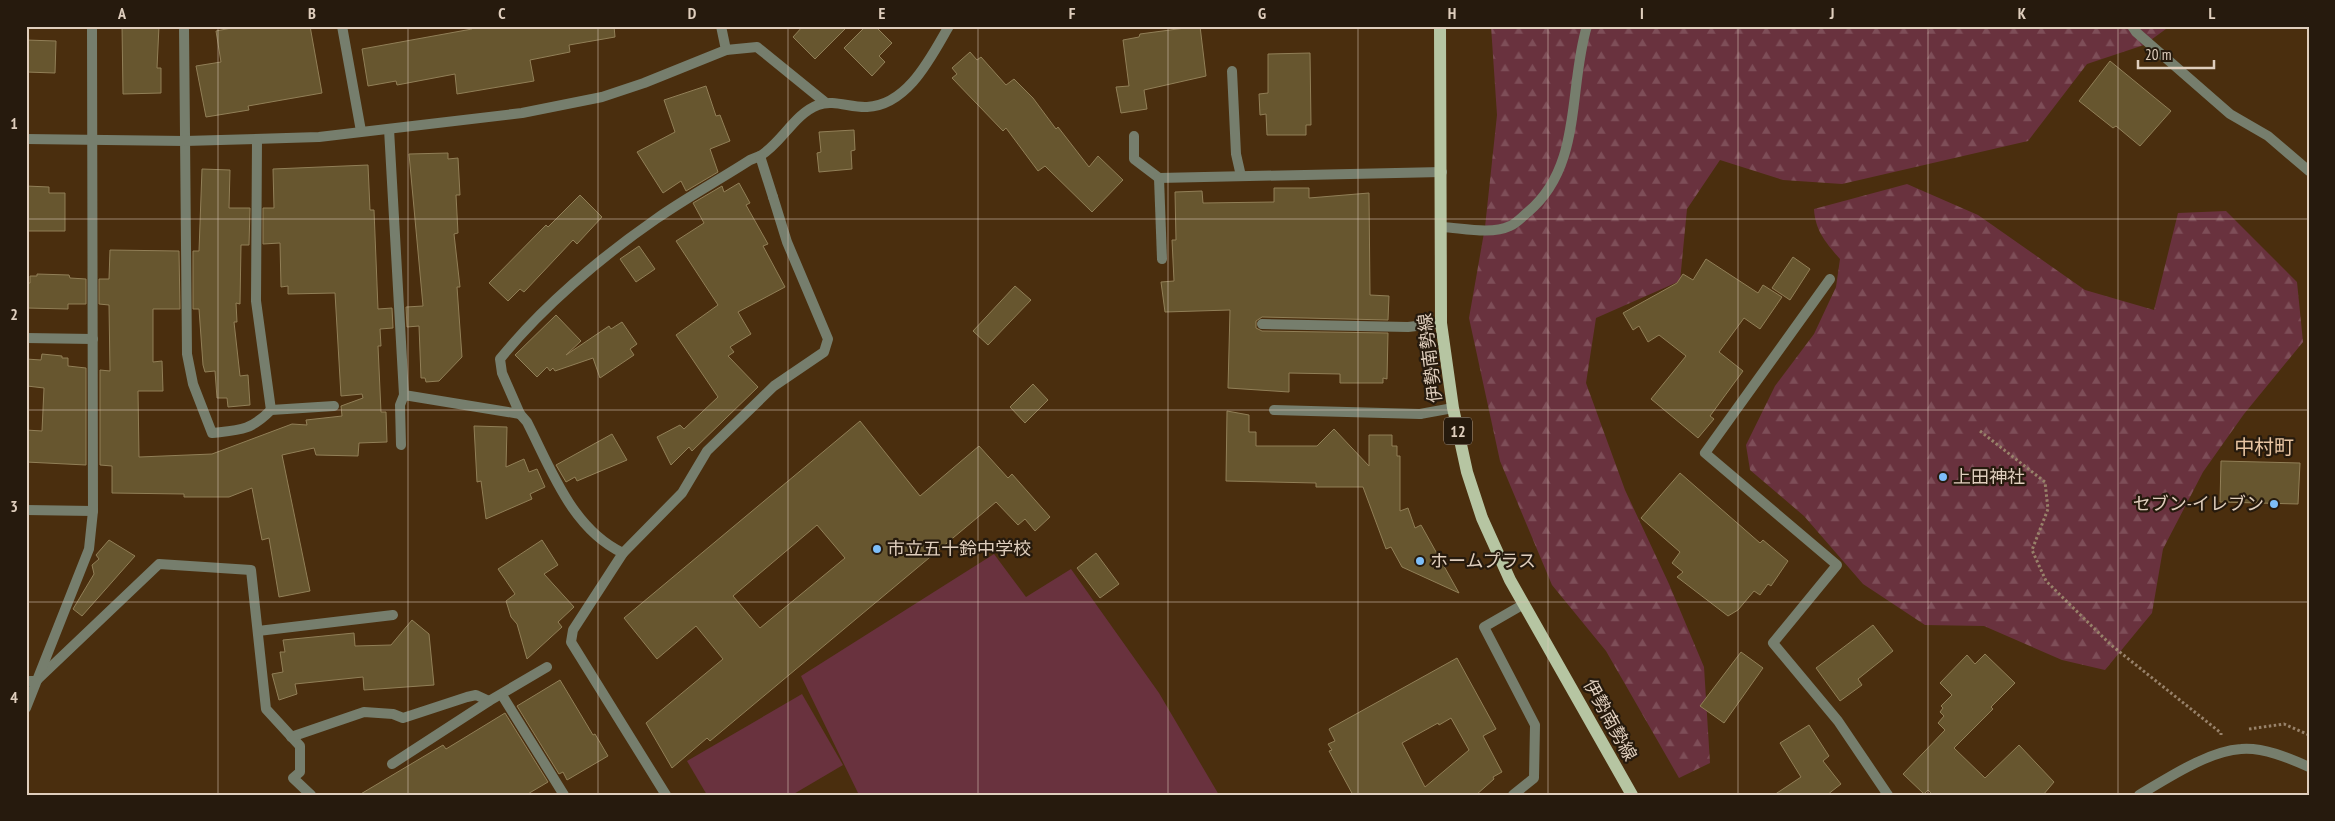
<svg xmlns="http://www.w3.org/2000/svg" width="2335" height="821" font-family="'PT Sans Narrow','Noto Sans JP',sans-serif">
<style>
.green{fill:#69323e}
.forest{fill:url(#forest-firs)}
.building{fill:#67562f;stroke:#917f57;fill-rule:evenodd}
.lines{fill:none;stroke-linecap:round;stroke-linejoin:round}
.path{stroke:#98826a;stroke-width:3;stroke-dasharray:2.5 2.5;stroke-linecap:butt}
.service{stroke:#767e6d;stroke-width:10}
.minor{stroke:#767e6d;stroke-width:10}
.tertiary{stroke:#767e6d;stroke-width:10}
.primary{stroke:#b6c5a2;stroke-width:12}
.grid{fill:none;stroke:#dfcebd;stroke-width:1;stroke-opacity:0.55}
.poi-dot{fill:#7dbef9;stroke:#261a0d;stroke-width:2}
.labels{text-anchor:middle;stroke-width:4.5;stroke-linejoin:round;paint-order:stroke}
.shield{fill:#261a0d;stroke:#a89888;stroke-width:1}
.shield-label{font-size:16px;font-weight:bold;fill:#dfcebd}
.street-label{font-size:18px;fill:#dfcebd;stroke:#261a0d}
.poi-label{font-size:18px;fill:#dfcebd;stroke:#261a0d;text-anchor:start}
.quarter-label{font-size:20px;fill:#e7c4a2;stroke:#261a0d}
.neatline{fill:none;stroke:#dfcebd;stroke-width:2}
.grid-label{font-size:16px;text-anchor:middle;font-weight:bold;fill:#dfcebd}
</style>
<defs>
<pattern id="forest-firs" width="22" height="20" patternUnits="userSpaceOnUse" patternTransform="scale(1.25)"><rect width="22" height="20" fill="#69323e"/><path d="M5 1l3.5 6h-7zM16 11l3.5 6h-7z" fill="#7e4e58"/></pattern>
</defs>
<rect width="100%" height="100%" fill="#4a2e0e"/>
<g class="green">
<path d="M994,554L1026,597L1071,569L1159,693L1219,795H859L801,676Z"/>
<path d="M802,694L843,765L792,795H707L687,761Z"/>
</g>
<g class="forest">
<path d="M1491,26H2170L2144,45L2087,64L2028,141L1842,184L1783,180L1720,160L1687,209L1680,281L1596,318L1586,383L1625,490L1669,584L1704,667L1710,763L1679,778L1606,651L1552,585L1500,461L1469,318L1485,227L1497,115Z"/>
<path d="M1907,184L1978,215L2085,290L2154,310L2178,213L2226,211L2297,282L2303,342L2244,414L2203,472L2163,549L2152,613L2105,670L2062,660L1984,626L1925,625L1863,584L1804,516L1750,470L1746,445L1775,386L1814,334L1836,287L1840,259C1827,244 1815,231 1814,209Z"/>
</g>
<g class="building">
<path d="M122,26H159L157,68H161V93L123,94Z"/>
<path d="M242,26H310L322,93L248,106L249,110L206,117L196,66L221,62L216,31Z"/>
<path d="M471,26H614L615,37L569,45L570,52L530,60L534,81L457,94L455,74L397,85L396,81L368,86L362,49L472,29Z"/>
<path d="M803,26H848L815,59L793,37Z"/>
<path d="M866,26H875L892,43L879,56L885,62L872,76L844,48Z"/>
<path d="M1200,26L1206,76L1144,90L1147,109L1121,113L1116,87L1129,86L1123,40L1139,37L1140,34Z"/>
<path d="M26,40L56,41L55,73L26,72Z"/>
<path d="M970,52L977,60L981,57L1006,85L1014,79L1033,98L1056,129L1058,127L1089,167L1098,156L1123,180L1092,212L1045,166L1038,171L1006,128L1003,131L952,78L957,74L952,68Z"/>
<path d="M1310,53L1311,125H1306V135H1267L1266,114L1260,115L1259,94L1268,93V54Z"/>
<path d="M2110,61L2171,111L2140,146L2116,126L2113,128L2079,101Z"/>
<path d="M706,86L716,116L720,115L730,141L710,149L718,172L686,191L681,181L663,193L637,152L675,132L664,100Z"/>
<path d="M854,130L855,150L851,151L852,169L819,172L817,153L821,152L819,132Z"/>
<path d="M448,153V159L458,158L460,195H456L458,233L454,234L460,287H457L462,357L439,381L426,382L425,378H421L419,326L407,327L406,307L423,306L409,154Z"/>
<path d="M368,165L370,210H374L378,309L392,308L393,328L380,329L381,346H378L381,412H386L387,442L359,443L358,456L316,455L314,448L282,455L310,591L279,597L269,538L262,540L252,488L229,497H184V494L112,493V466L100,465V370L110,371L109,305L99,304V279H109L110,250L179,251L180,309H153V362L162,361L163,391H138L139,457L212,454L292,424L307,425L306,420L342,416L341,406L363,398L362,394L341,396L335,293L288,294V286L281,287L280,243L263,244V208H274L273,169Z"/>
<path d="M202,169L230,170L229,208H250L249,245H241L240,304L236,303L237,322H234L240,376L248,375L250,405L228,407L227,398H217L215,371L205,372L203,365L199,309H193V251H199Z"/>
<path d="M739,183L750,203L746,205L768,244L763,246L785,287L738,312L751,334L730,347L734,352L728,356L758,387L692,451L689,447L671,465L657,437L680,425L684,429L718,397L676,335L718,305L676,241L704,223L693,203L722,186L724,192Z"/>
<path d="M26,186L49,187V193H65V231H26Z"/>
<path d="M1274,188H1309V198L1369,193L1370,295L1389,296L1388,320L1262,317L1256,321V328L1262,331L1388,333L1387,379L1383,378V383H1340V374L1289,373V392L1228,388L1230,310L1165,312L1161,282L1174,281L1172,240H1176L1175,192L1202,191L1203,203L1274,202Z"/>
<path d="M580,195L602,217L577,244L573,240L524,292L520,289L508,301L489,283L546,225L548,227Z"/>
<path d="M639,246L655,269L636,282L620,259Z"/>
<path d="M1793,257L1810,269L1790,300L1772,288Z"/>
<path d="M1706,259L1758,293L1763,285L1782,297L1760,329L1744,318L1719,352L1743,371L1710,416L1714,419L1698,438L1651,399L1686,356L1659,335L1648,342L1639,326L1633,330L1623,313L1677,283L1683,274L1693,280Z"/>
<path d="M37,274L69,275L70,278L86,279V304H68V309L26,308V283H30V276H37Z"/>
<path d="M1015,286L1031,300L988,345L973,331Z"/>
<path d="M556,315L581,341L566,355L609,326L611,329L622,322L637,344L630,349L634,355L600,378L593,358L555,371L553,368L550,371L547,367L537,377L515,355Z"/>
<path d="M42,354L62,356V358H68V366L86,368V465L26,462V430L42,431L44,388L27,386L26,359L41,360Z"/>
<path d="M1033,384L1048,400L1025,423L1010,407Z"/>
<path d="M1227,411L1249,415V432H1256V446H1317L1334,429L1369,466V435H1392V446H1397V456H1400V511L1408,508L1415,528L1421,525L1459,593L1402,567L1391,547L1386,549L1363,487H1316V483L1226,481Z"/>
<path d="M860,421L920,496L979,446L1008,478L1012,474L1050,517L1035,531L1025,519L1018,525L996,502L710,741L707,738L672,768L646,723L723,659L696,626L657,659L624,618ZM817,525L845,558L760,628L733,596Z"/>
<path d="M474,426L507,427L506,467L524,459L529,472L537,469L545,487L530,494L532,499L486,519L481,481L477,482Z"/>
<path d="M612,434L627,460L577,481L575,477L566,482L556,465Z"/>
<path d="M2221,461L2300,463L2298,504L2220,502Z"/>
<path d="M1680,473L1760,543L1763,540L1788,561L1771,586L1768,584L1760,595L1754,591L1738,610L1728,616L1677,577L1683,572L1672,563L1680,552L1641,518Z"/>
<path d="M109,540L135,556L82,616L73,609L94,574L92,565L99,559L96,555Z"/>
<path d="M542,540L558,565L544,574L574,607L558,622L562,627L527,659L517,624L511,617L506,601L515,594L498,569Z"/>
<path d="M1096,553L1119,584L1100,598L1077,568Z"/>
<path d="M412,620L429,634L434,685L364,690L363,677L295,684L297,694L279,700L272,674L283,672L280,652H285L283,640L354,633L355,646L391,645Z"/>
<path d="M1873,625L1893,651L1858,679L1862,685L1840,701L1816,668Z"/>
<path d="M1741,652L1763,668L1724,723L1700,706Z"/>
<path d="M1985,654L2015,683L1991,707L1993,709L1954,748L1985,778L2019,745L2054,782L2043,795H1933L1928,790L1924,794L1903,774L1945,730L1938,723L1944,716L1940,712L1943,708L1941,706L1952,695L1940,683L1967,655L1975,664Z"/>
<path d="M1457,658L1496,729L1483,736L1502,772L1493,777L1494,779L1476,795H1353L1329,751L1332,750L1328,744L1335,741L1329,729ZM1451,718L1469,750L1425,787L1402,743L1438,723L1439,725Z"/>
<path d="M560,680L593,735L595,734L608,756L567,780L563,772L559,774L517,706Z"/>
<path d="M505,713L548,782L526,795H359L443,745L446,749Z"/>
<path d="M1809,725L1829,756L1823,761L1841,784L1827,795H1774L1801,777L1780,743Z"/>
</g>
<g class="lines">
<g class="path">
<path d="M1980,431L2045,482L2048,509L2032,550L2046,581L2111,645L2221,733V735"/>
<path d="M2249,729L2284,724L2309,735"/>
</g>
<g class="service">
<path d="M2132,26L2136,32L2230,114L2268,136L2309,171"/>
<path d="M1442,227C1462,228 1491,235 1510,226C1517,223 1523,216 1528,212C1583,166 1568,88 1587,26"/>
<path d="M520,414L527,422C551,469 572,529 623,553"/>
<path d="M1420,414L1453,408"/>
<path d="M666,795L571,642L573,630L623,553L682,493L707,451L774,386L824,352L828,339L787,242L773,197"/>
</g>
<g class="minor">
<path d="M184,26L187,354L193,384L212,433C240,430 250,431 271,410L334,406"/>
<path d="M342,26L361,131"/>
<path d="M721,26L726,50"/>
<path d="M1232,71L1236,154L1241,176"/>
<path d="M389,129L404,395L520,414L502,373L500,359C542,307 601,257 656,219C686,198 719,180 750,160L760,156"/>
<path d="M1134,136V159L1159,178L1442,172"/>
<path d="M26,139L185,141L319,137L522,113L602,97L644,83L726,50L757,47L826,103"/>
<path d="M257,139L256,301L271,410"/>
<path d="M1159,178L1162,259"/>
<path d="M773,197L760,156C782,143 794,114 818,105C833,99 851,108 867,107C908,105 931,57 949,26"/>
<path d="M1830,279L1705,453L1837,565L1773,643L1838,721L1888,795"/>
<path d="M1262,324L1408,327L1441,323"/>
<path d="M26,338L93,339"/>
<path d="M1274,410L1420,414"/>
<path d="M401,445L400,405L404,395"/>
<path d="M26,510L93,511"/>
<path d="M258,631L393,615"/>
<path d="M26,681H36L159,564L251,570L266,709L300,746V772L293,778L311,795"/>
<path d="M502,695L564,795"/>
<path d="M26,708L89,549L93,511L92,26"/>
<path d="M291,737L364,712L393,714L403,718L467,697L476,695L489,701"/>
<path d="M392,764L489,701L547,667"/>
<path d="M1513,795L1534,778L1535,725L1484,627L1524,604"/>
</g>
<path class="tertiary" d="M2139,795C2168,778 2208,751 2241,749C2263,747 2289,758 2309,767"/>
<path class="primary" d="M1440,26L1441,323L1453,408L1467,472L1482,518L1510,580L1632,795"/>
</g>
<path class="grid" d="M218,26V795M408,26V795M598,26V795M788,26V795M978,26V795M1168,26V795M1358,26V795M1548,26V795M1738,26V795M1928,26V795M2118,26V795M26,219H2309M26,410H2309M26,602H2309"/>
<g class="poi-dot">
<circle cx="1943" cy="477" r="5"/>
<circle cx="2274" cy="504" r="5"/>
<circle cx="877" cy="549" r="5"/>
<circle cx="1420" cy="561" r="5"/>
</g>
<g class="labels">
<rect class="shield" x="1444" y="417.5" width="28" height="27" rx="4"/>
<g class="shield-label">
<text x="1458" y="437">12</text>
</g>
<g class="street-label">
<text transform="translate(1430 358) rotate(-97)" y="6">伊勢南勢線</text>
<text transform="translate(1610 720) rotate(61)" y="6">伊勢南勢線</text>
</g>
<g class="poi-label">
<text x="1953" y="483">上田神社</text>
<text x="2264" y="510" text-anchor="end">セブン-イレブン</text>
<text x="887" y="555">市立五十鈴中学校</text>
<text x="1430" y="567">ホームプラス</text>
</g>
<g class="quarter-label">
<text x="2264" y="454">中村町</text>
</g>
</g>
<rect width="2335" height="821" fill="none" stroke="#261a0d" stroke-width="55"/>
<path d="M2138 60v8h76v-8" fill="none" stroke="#dfcebd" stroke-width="2.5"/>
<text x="2145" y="60" font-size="15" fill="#dfcebd" stroke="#261a0d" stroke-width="4" paint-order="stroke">20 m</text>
<rect x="28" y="28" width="2280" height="766" class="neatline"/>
<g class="grid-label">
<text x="122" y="19">A</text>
<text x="312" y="19">B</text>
<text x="502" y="19">C</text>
<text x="692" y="19">D</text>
<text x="882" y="19">E</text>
<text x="1072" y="19">F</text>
<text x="1262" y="19">G</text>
<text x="1452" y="19">H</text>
<text x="1642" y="19">I</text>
<text x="1832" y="19">J</text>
<text x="2022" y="19">K</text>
<text x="2212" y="19">L</text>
<text x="14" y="129">1</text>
<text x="14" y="320">2</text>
<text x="14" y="512">3</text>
<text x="14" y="703">4</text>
</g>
</svg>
